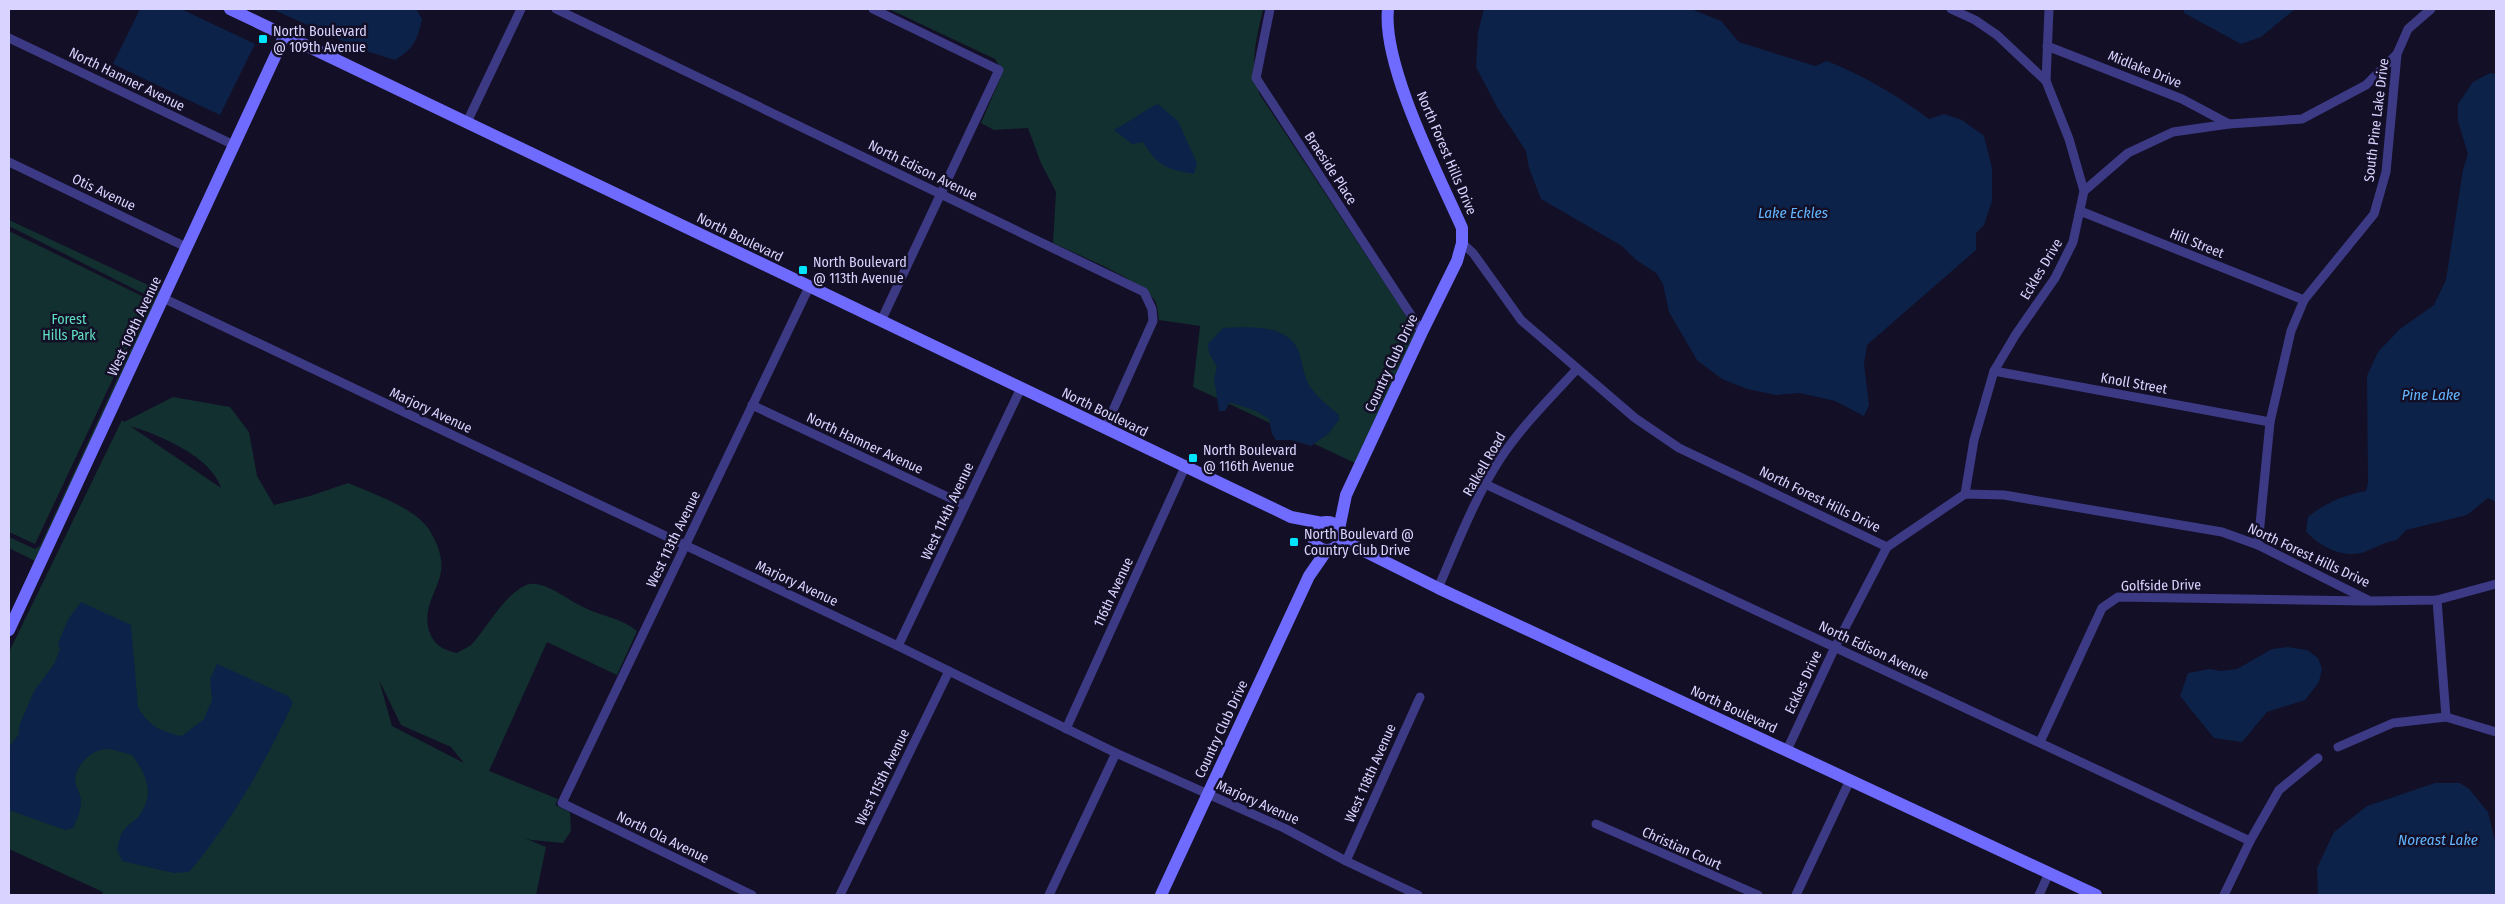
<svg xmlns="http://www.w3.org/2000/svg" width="2505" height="904" font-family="'Fira Sans Condensed',sans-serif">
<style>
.green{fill:#12302f;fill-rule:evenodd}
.water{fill:#0c2248}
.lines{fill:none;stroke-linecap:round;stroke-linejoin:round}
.street{stroke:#3d3a85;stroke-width:9}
.secondary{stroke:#6f6bff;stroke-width:12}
.poi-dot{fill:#00e5ff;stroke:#130f26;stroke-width:2}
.labels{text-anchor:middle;stroke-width:5;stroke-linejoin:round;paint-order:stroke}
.poi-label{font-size:14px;fill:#d9d4ff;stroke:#130f26;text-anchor:start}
.street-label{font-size:14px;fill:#d9d4ff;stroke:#130f26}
.park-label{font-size:14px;fill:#5fe0c0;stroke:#130f26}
.water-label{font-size:15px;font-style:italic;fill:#62b6ff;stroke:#130f26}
</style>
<rect width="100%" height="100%" fill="#130f26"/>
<g class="green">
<path d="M889,9H1263C1257,38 1248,65 1260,95L1415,329V334L1355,463L1193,387L1200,326L1159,320C1158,314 1158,306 1155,301C1144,281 1076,254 1053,243L1056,192L1041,163L1028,128L994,130L981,123L1003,72L995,59Z"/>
<path d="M9,220L161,291L35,561L9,548V537L35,549L40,546L154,299L9,226Z"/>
<path d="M9,231L150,300L35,544L9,532Z"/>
<path d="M173,397L230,407L249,432L257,476L274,505L310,496L348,483C370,492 414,508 428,528C434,537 440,549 441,560C445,584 421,603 429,631C434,645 443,650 457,653C462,650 469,647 473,643C487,628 513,580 536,584C554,587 569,601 585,608C603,617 622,618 637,631L617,675L547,642L489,771L558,799L555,805L570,812L571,831L563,843L531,840L522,837L546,847L536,895H102L103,892L9,849V652L122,420L124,422ZM130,426C158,434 212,457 221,488ZM379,680L401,725L451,747L464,763L392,726Z"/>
</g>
<g class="water">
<path d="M140,9H181L255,44L220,115L113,64Z"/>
<path d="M272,9H416L422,19C417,41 414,48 395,60L360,49Z"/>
<path d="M1484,9H1691L1721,21L1739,42L1815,66L1827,61C1864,76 1897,95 1929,119L1944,114L1962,120L1984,136L1992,168V201L1984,225L1976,233V250L1867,345L1864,364L1869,405L1864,416L1835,401L1800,393L1776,395L1747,389L1722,379L1697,360L1669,312L1663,284L1656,273L1635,259L1622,246L1541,199L1529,168L1526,151L1497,107L1476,67L1478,32Z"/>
<path d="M2184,9H2295L2261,37L2241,44L2184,13Z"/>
<path d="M2490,73L2496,74V502L2488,498L2467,515L2406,530L2397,540C2383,542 2374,549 2361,553C2342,558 2317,545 2306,531L2308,517C2325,503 2344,495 2366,491L2368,483L2367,376L2378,352L2400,329L2434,305L2446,280L2463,170L2468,154L2458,121V104L2473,82Z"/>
<path d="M1158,104L1178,121L1197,163L1194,174C1167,169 1158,167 1143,142L1132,144L1114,130C1130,122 1142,111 1158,104Z"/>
<path d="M1223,328C1249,327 1291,323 1300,355C1303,366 1304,378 1311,388C1318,398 1329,406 1339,415V420L1328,434L1311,446L1291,440H1276L1272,434L1269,419L1256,411L1230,402L1225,411H1219L1214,378L1217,367L1209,353L1208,344Z"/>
<path d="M81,602L131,625L138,707C148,726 162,732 182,736L204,719L212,700L210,679L217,664L288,696L293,703C265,763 232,821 189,872L174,873L122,861L117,849C119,843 120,834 124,830C128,824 135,821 139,816C155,794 147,775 132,755C124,753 116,750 109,749C93,748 76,764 75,780C75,786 79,790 80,795C83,806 78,818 73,828L65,830L9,810V747L19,734V726L34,691L54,664L60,650L58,643L69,618Z"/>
<path d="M2287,647L2307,650L2318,658L2322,669L2319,682L2305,700L2267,712L2242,742L2214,738L2180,696L2188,673L2210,669L2221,671L2237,669L2272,649Z"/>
<path d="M2435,783H2460L2469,789L2488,812L2496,846V895H2318L2317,868L2334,832L2367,806Z"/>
</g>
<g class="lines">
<g class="street">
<path d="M556,9L1144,292L1152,309L1153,321L1105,428"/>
<path d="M873,9L999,70L881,321"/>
<path d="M1270,9L1256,78L1422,332"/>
<path d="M1951,9L1975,20L1997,35L2046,81L2069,139L2084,191L2073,242L2055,278L2016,334L1994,371L1974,440L1965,494"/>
<path d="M9,38L234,145"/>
<path d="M2047,46L2182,99L2229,124"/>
<path d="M2046,81L2049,9"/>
<path d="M467,122L521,9"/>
<path d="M9,162L186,247"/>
<path d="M2084,191L2128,153L2173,132L2229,124L2302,119L2366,85L2396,55"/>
<path d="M2080,211L2304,300"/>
<path d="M1462,243L1473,253L1521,320L1635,418L1679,448L1887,547L1965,494L2004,495L2222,532L2258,545L2370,601L2437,600L2496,584"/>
<path d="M163,298L898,646L1116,753L1284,828L1346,861L1418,895"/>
<path d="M1994,371L2270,422"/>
<path d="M752,405L965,505"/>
<path d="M1485,484L2250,841"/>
<path d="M2258,545L2270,422L2291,331L2304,300L2374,214L2386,172L2397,54L2408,29L2431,9"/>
<path d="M1438,588C1457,545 1474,499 1500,459C1522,426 1550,398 1577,369"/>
<path d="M2437,600L2446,717"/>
<path d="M898,646L1021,388"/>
<path d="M1066,729L1185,467"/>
<path d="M2040,742L2102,608L2118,597L2368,601"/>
<path d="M2338,747L2393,723L2446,717L2496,732"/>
<path d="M1787,750L1835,647L1887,547"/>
<path d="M1596,824L1758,895"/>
<path d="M1346,861L1420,697"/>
<path d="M752,895L562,803L809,287"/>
<path d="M840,895L949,671"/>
<path d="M1049,895L1116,753"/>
<path d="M1796,895L1850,780"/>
<path d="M2039,895L2049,873"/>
<path d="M2224,895L2250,841L2279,790L2318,758"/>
</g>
<g class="secondary">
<path d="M230,9L1291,517L1322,523"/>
<circle cx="1327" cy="536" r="14"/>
<path d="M1339,529L1346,495L1422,332L1457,261L1462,243V228C1438,174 1382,65 1388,9"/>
<path d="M1341,532L1360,549L1438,588L2096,895"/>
<path d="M9,630L285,35"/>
<path d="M1161,895L1309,576L1327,550"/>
</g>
</g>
<g class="poi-dot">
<rect x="258" y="34" width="10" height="10" rx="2.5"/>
<rect x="798" y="265" width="10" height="10" rx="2.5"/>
<rect x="1188" y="453" width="10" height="10" rx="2.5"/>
<rect x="1289" y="537" width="10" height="10" rx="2.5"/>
</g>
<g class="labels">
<g class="poi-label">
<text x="273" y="36">North Boulevard<tspan x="273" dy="16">@ 109th Avenue</tspan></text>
<text x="813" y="267">North Boulevard<tspan x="813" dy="16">@ 113th Avenue</tspan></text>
<text x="1203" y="455">North Boulevard<tspan x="1203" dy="16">@ 116th Avenue</tspan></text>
<text x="1304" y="539">North Boulevard @<tspan x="1304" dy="16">Country Club Drive</tspan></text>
</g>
<g class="street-label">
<text transform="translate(2145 69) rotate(22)" y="5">Midlake Drive</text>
<text transform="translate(127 79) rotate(26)" y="5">North Hamner Avenue</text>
<text transform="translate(2376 120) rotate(-83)" y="5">South Pine Lake Drive</text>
<text transform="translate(1447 153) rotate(67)" y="5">North Forest Hills Drive</text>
<text transform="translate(1331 168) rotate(57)" y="5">Braeside Place</text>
<text transform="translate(923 170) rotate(26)" y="5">North Edison Avenue</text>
<text transform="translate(104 192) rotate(25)" y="5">Otis Avenue</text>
<text transform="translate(740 237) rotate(26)" y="5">North Boulevard</text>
<text transform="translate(2197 243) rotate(22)" y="5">Hill Street</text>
<text transform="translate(2041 269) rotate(-59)" y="5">Eckles Drive</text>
<text transform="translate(134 326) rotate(-65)" y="5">West 109th Avenue</text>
<text transform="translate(1391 363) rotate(-65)" y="5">Country Club Drive</text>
<text transform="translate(2134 383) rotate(10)" y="5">Knoll Street</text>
<text transform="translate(431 410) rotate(25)" y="5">Marjory Avenue</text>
<text transform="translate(1105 412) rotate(26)" y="5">North Boulevard</text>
<text transform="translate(865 443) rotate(25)" y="5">North Hamner Avenue</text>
<text transform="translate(1484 464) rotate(-60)" y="5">Ralkell Road</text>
<text transform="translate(1820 499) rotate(26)" y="5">North Forest Hills Drive</text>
<text transform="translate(947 511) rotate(-65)" y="5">West 114th Avenue</text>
<text transform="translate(673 539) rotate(-64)" y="5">West 113th Avenue</text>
<text transform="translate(2309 555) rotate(25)" y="5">North Forest Hills Drive</text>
<text transform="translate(797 583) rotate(25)" y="5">Marjory Avenue</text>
<text transform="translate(2161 585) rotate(-1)" y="5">Golfside Drive</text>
<text transform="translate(1113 592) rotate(-65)" y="5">116th Avenue</text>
<text transform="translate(1874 650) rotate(25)" y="5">North Edison Avenue</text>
<text transform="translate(1803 682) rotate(-65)" y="5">Eckles Drive</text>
<text transform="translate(1734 709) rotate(25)" y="5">North Boulevard</text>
<text transform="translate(1221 729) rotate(-65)" y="5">Country Club Drive</text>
<text transform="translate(1370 773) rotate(-66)" y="5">West 118th Avenue</text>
<text transform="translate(882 777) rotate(-64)" y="5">West 115th Avenue</text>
<text transform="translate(1258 802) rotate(24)" y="5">Marjory Avenue</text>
<text transform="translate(663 837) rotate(26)" y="5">North Ola Avenue</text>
<text transform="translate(1682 848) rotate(24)" y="5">Christian Court</text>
</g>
<g class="park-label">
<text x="69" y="324">Forest<tspan x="69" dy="16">Hills Park</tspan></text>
</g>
<g class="water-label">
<text x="1793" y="218">Lake Eckles</text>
<text x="2431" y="400">Pine Lake</text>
<text x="2438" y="845">Noreast Lake</text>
</g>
</g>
<rect width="2505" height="904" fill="none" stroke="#d9d4ff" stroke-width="20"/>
</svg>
